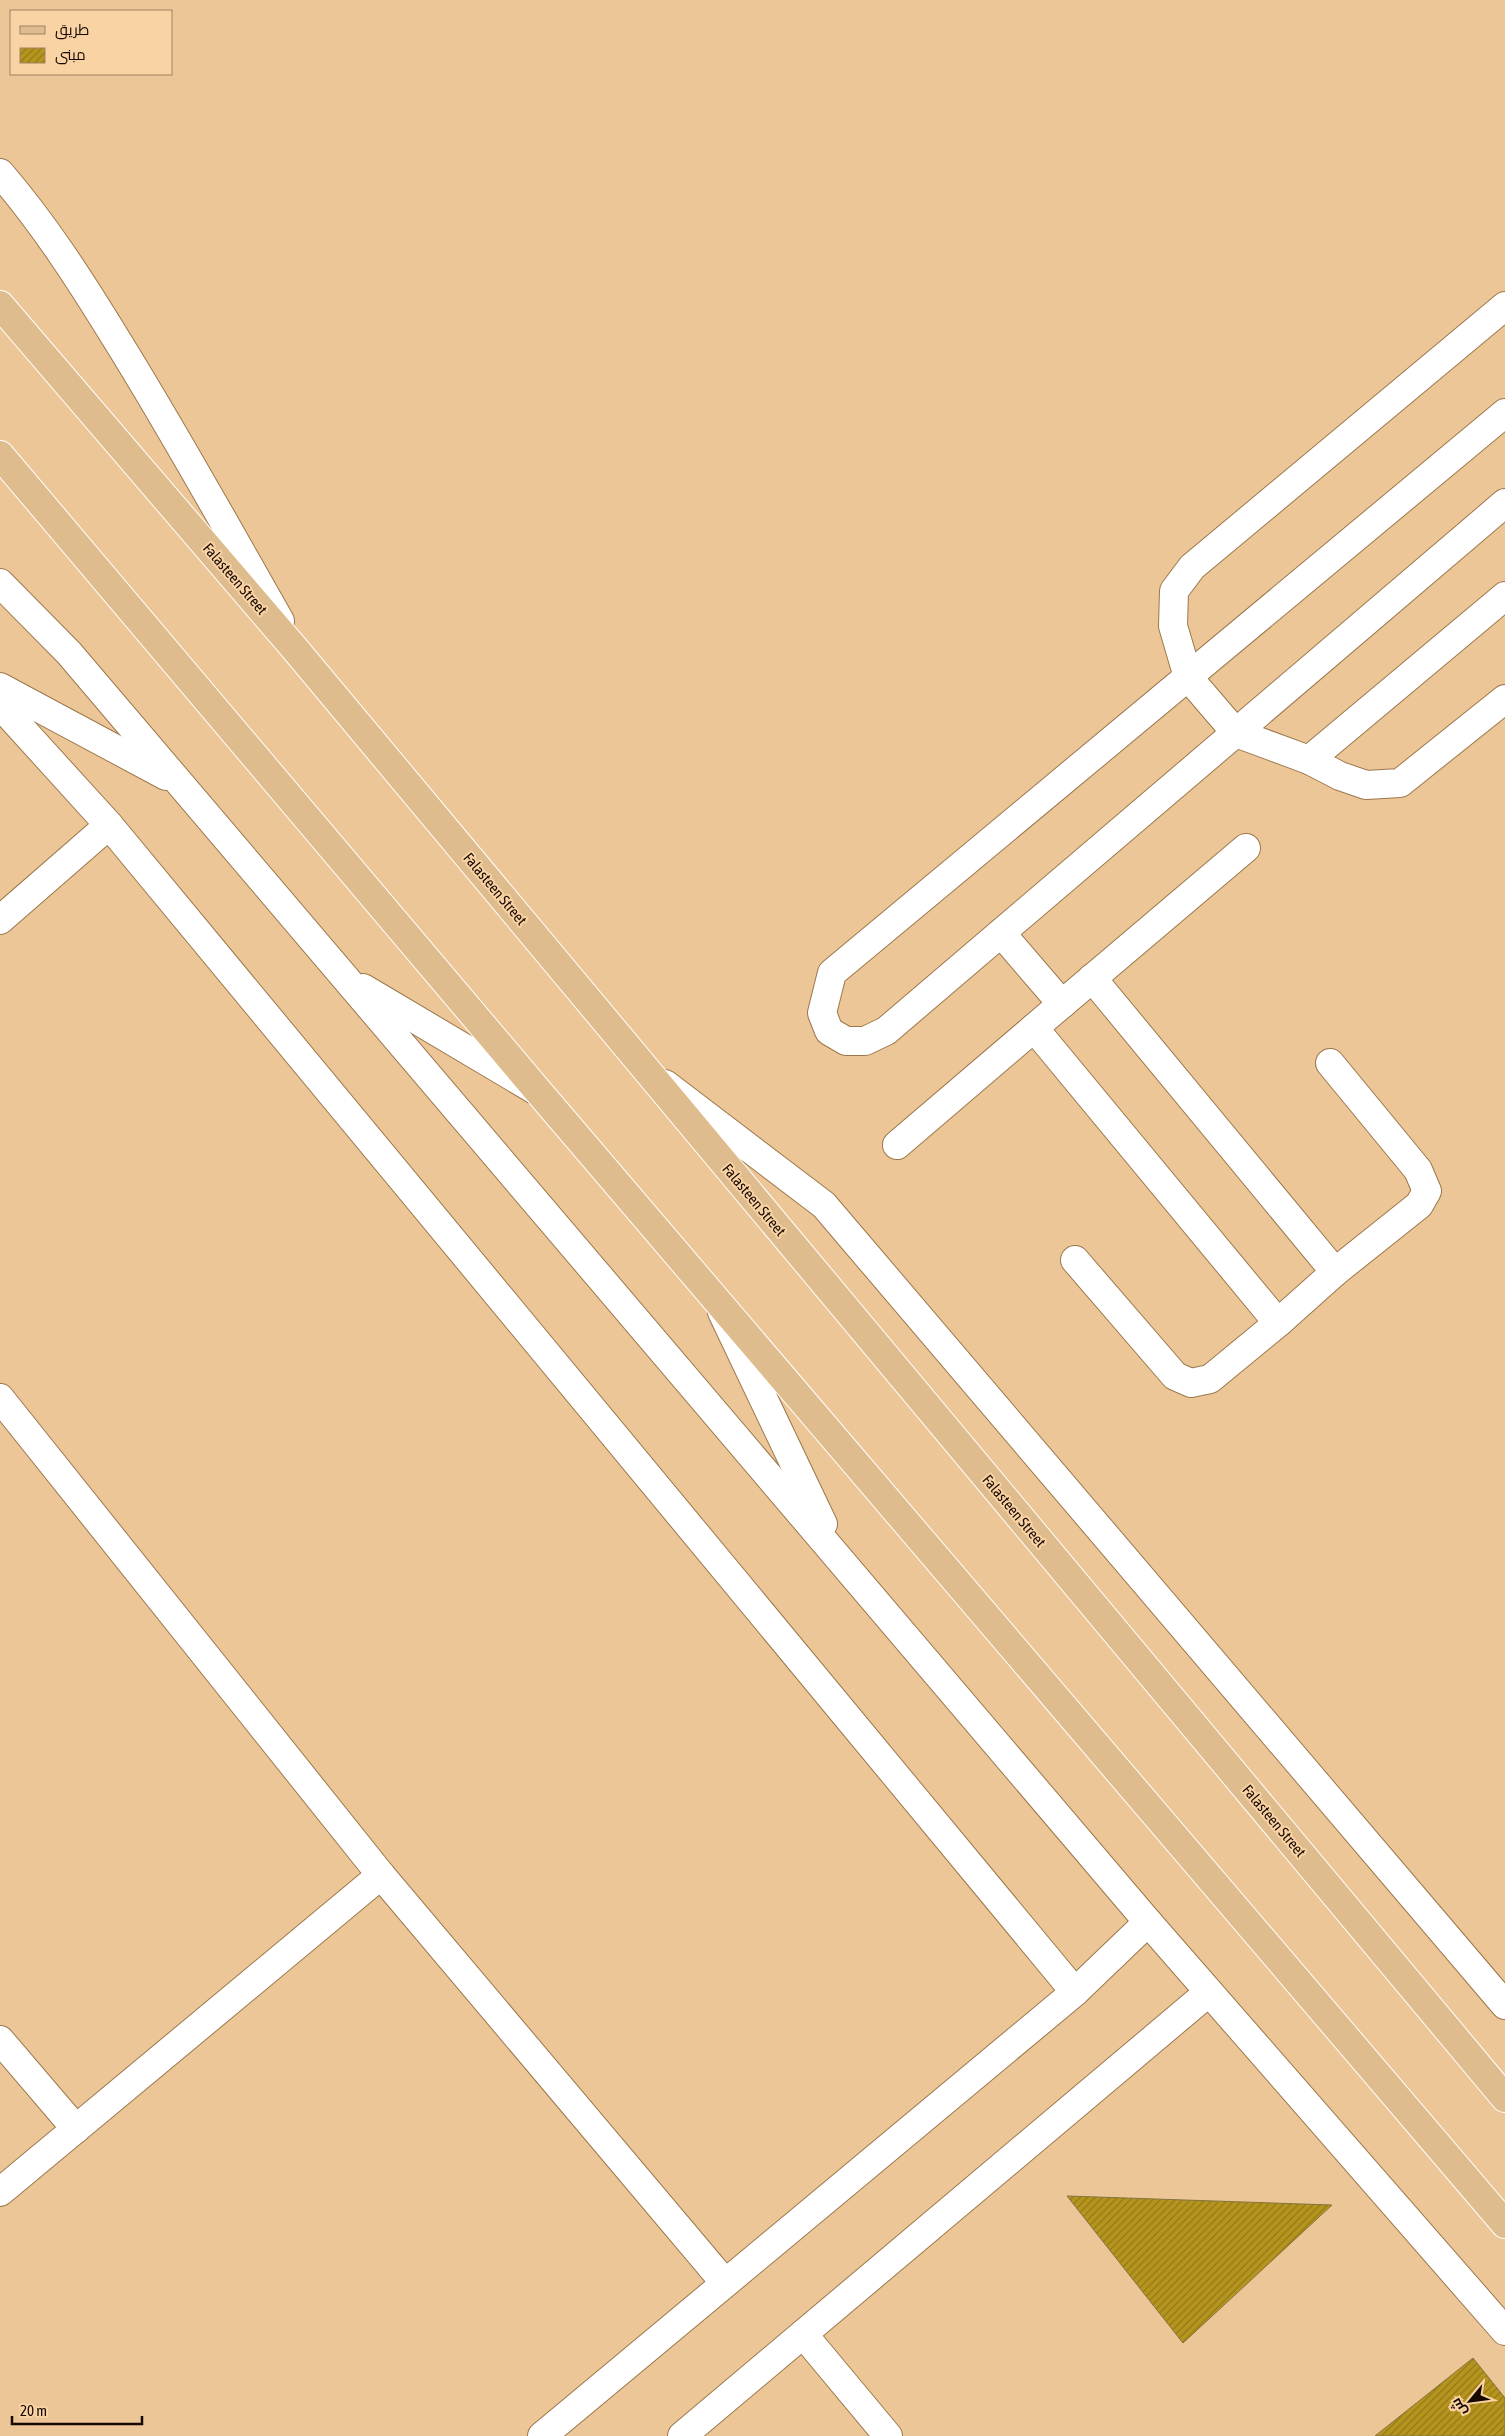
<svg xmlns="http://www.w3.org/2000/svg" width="1505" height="2436" font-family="'Asap Condensed',Cairo,sans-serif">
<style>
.building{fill:url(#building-hatch);stroke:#84733e}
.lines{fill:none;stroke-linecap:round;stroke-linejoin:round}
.minor-casing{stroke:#9b784c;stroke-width:30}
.major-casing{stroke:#fff;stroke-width:30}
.minor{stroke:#fff;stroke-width:28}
.major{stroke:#dfbc8d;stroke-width:28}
.labels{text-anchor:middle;stroke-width:4;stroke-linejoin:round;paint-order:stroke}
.street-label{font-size:15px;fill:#160900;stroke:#fad3a4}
</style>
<defs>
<pattern id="building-hatch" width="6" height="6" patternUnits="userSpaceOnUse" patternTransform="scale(1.25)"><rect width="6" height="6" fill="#b6951e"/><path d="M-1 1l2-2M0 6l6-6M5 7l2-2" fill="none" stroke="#937818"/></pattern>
</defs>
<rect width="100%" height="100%" fill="#edc698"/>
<g class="building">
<path d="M1067,2196L1332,2205L1183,2343Z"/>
<path d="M1473,2358L1505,2398V2436H1375Z"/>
</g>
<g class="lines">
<g class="minor-casing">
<g id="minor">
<path d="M0,173C44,224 80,280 115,337C173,430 226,526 280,621"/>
<path d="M1505,306L1192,567L1174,591L1173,626L1188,677L1236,733L1309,760L1340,776L1366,785L1400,783L1505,699"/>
<path d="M1505,413L832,973L822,1013L829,1031L846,1041H865L886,1031L1505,503"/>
<path d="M0,583L69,653L1148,1922L1505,2331"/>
<path d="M0,687L166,776"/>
<path d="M0,705L109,825L1075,1992"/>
<path d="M1309,760L1505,596"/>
<path d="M0,920L109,825"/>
<path d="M363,988L535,1090"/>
<path d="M1062,1004L1246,848"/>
<path d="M1034,1028L1278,1323L1335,1272L1092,978"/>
<path d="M1330,1063L1418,1170L1427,1191L1419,1205L1335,1272"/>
<path d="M665,1084L824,1205L1505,2005"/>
<path d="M897,1145L1062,1004L1001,933"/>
<path d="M1075,1260L1175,1376L1191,1383L1210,1379L1278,1323"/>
<path d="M722,1312L823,1524"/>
<path d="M0,1398L381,1875L725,2283"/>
<path d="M0,2040L76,2129"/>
<path d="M0,2192L381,1875"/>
<path d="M803,2334L888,2436"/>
<path d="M542,2436L1075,1992L1148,1922"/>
<path d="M682,2436L1209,1992"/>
</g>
</g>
<g class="major-casing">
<g id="major">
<path d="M0,305L295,649L1505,2098"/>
<path d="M0,455L538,1091L1505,2224"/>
</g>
</g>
<use href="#minor" class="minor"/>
<use href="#major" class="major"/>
</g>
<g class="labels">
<g class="street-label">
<text transform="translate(235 579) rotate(49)" y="5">Falasteen Street</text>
<text transform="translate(495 889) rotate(50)" y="5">Falasteen Street</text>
<text transform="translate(754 1200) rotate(50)" y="5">Falasteen Street</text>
<text transform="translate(1014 1511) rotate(50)" y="5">Falasteen Street</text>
<text transform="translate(1274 1821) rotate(50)" y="5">Falasteen Street</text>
</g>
</g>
<rect x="10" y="10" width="162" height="65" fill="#fad3a4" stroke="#9f8262"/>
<rect x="20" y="26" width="25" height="8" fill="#dfbc8d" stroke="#9f8262"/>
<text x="55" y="35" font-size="15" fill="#160900">طريق</text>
<rect x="20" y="48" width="25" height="15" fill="url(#building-hatch)" stroke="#9f8262"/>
<text x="55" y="60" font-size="15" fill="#160900">مبنى</text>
<g transform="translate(1470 2401) rotate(241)" stroke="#fad3a4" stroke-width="4" paint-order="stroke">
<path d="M0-4L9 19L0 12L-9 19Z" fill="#160900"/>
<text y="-8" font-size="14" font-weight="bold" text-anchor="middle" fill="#160900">ش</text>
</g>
<path d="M12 2416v8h130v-8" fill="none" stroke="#160900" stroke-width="2.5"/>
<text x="20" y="2416" font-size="15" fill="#160900" stroke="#fad3a4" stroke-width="4" paint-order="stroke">20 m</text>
</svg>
